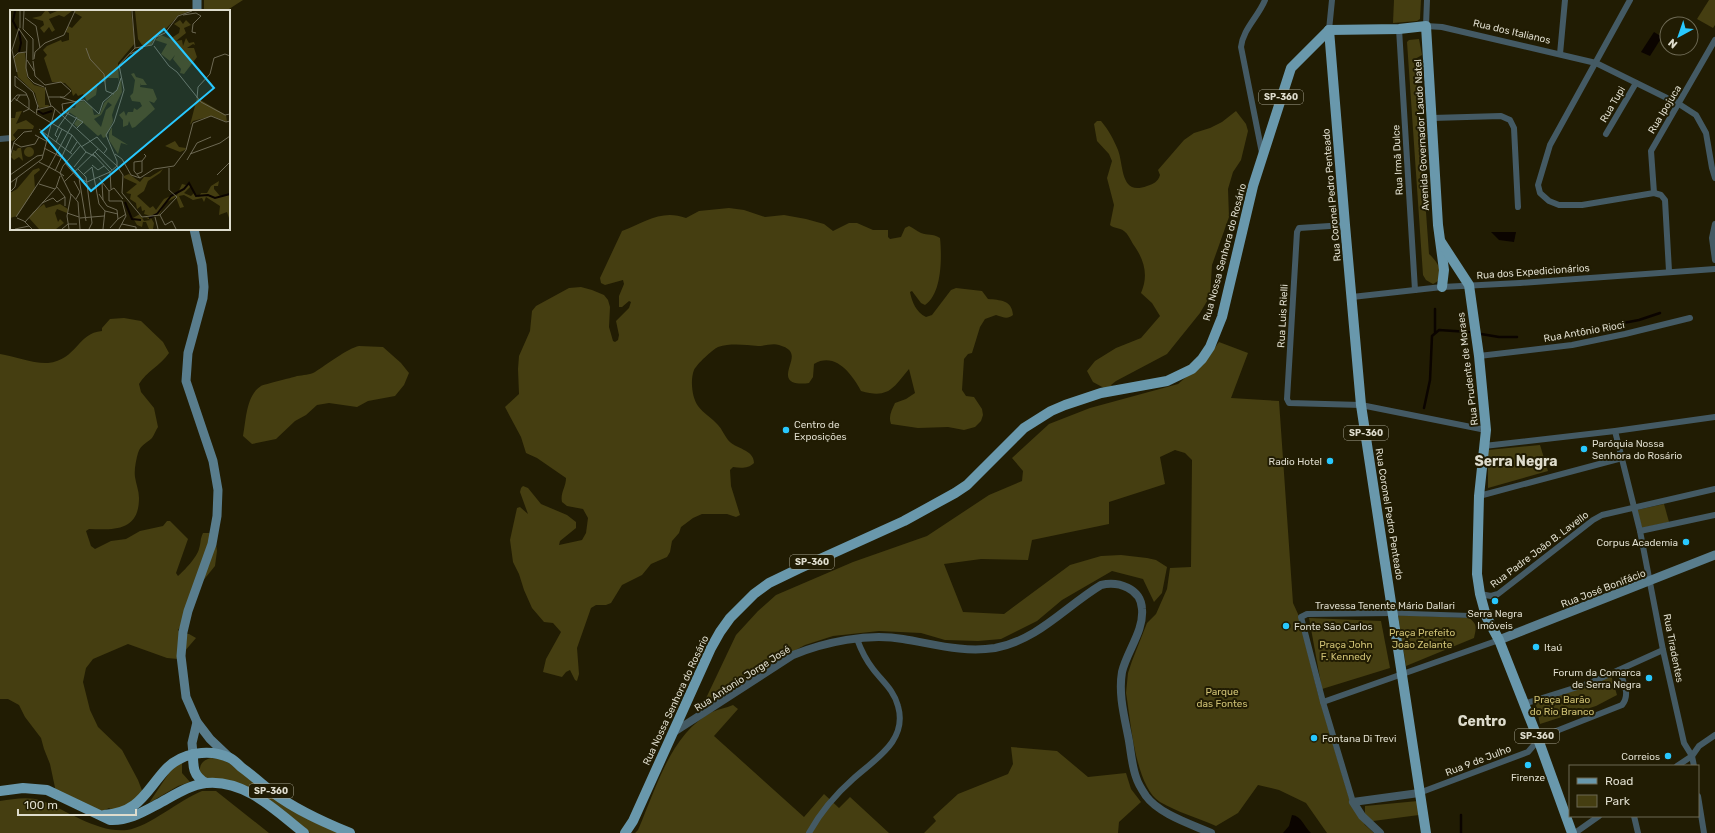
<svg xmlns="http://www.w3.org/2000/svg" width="1715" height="833" font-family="Rubik,sans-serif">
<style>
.green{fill:#453e11}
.water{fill:#0b0400}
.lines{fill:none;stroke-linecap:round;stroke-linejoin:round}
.stream{stroke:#0b0400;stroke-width:2.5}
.pedestrian{stroke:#445a64;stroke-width:5}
.minor{stroke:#445a64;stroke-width:6}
.tertiary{stroke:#445a64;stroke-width:8}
.secondary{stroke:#597d8d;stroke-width:9}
.primary{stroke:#6998ac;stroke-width:10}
.poi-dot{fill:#28c8ff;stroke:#211c03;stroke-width:1.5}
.labels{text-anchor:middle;stroke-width:4;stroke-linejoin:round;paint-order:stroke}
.shield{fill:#211c03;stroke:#a5a290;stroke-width:1}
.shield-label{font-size:9px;font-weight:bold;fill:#dedccd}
.street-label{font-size:10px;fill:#dedccd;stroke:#211c03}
.poi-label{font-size:10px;fill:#dedccd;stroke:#211c03;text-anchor:start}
.park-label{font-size:10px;fill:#cec073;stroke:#211c03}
.district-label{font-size:14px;font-weight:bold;fill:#dedccd;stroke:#211c03}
.inset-river{fill:none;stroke:#0b0400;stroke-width:2}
.inset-road{fill:none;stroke:#6d6954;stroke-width:1}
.view{fill:#28c8ff;fill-opacity:0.15;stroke:#28c8ff;stroke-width:2}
.inset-edge{fill:none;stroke:#dedccd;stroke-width:2}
</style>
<rect width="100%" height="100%" fill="#211c03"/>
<g class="green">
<path d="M204,0H243L226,11H204Z"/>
<path d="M1394,0H1421L1420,19L1417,21L1393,23Z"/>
<path d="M1709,0H1715V25L1713,28L1697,19Z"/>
<path d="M1419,39L1422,55L1415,59L1429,254C1437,261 1448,277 1433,284L1426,280L1423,275L1407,42L1409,40Z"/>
<path d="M1236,111L1246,124L1248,131L1241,160L1233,172L1228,189L1229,217L1212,265L1210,296L1200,313L1167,354L1116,381L1111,385L1112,386L1104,388L1093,382L1087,371L1095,361L1116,348L1141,338L1160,316L1152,303L1141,293C1149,275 1144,259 1133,244C1130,239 1128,234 1124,231C1119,227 1114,229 1110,225L1114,205L1107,178L1112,161L1109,154L1097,141L1094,124L1097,121H1101C1108,129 1114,140 1118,150C1124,166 1120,196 1147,186C1153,184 1158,182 1160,175L1158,170L1184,140L1194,133L1210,128L1222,122Z"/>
<path d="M729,208L744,210L765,217L784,215L806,219L824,224L833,231L849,223H857L873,230H888V237L890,239L901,237L905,228L909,226C914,228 916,231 921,233C928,236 932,233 940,238C942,257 942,294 925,305L921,303L912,291L910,292C912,302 916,312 926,317L932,315L951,290L956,288L982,291L988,299C1000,300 1012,300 1013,315C1007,320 1003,317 996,315L985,319L980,327L972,353L968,354L964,359L962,390L966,396L974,397L982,409L983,415L981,421L975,427L964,430L948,427L918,428L891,424C888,416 892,410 895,403L906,399L915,393L909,369C893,388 889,399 861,391C853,376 836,351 814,364L813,377L809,383C802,384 787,385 788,374C789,362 800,351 779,345C773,343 764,346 758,346C745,345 731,343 718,347C712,350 697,364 694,370C690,380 692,398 698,406C703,413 712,418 718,425C722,429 724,435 728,440C735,449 754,449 754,463C748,469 740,468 733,467L730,470L731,486L740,515L736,517L727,514H702L693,518L681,527L679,533L672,541L670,552L667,557L651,564L642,575L622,585L611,603L606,605H596L591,608L577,648L579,674L577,681L575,680L570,670L566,672L562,677L543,672L546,659L561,632L553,623L544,622L532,608L524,590L519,574L513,562L510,540L517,508L520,507L528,514L520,492L521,488L523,486L528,488L541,504L567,515L576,522V528L560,541L559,545L582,540L586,533L588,518L583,509L567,506L562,502C560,493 566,487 566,478L537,458L526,453L521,437L505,407L519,394L518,369L519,356L530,331L532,311L536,306L569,288L581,287L592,290L604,295L608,300L610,307L609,327L613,341L615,342L618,340L619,335L616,321L629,308L631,302L629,301L622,307H619V296L624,284L623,280L605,285L601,283L600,278L622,231C645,222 662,209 686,218L699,211Z"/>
<path d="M124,318L141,321L163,342L169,353C161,365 146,372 139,384L141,392L154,408L158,427C156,430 154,435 152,438C146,444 141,444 138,453C136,460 134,470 135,477C136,484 139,491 139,498C139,531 115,530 89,529L86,531L91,546L95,549L111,541L126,539L140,531L163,526L167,521H170L188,539L176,573L178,576C184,571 197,557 199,549C201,543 200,539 203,533H209L215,536L217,551L215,566L193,593L190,612L178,630L181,634H189L196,638L178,659L167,658L128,644L93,659L86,668L83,682L90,710L98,727L122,750L138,780L143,793L116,813L109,808L103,811L57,797L50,764L44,749L41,738L25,717L19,705L8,699H0V354C14,356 34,364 48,363C77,360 77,333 102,331V328L110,319Z"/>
<path d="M1219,342L1248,353L1231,398L1279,401L1293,603L1298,614L1318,694L1350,801L1365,825L1374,833H1327L1306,803L1279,790L1258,785L1238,813L1216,826C1198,818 1177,812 1160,802C1135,786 1131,722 1126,693L1128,673L1132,661L1147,623L1156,614L1167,589L1170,568L1191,567L1192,460L1185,453L1175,450L1160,457L1165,484L1109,502V524L1032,540L1028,560L981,559L944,564L963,612L1004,614L1070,565L1101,556L1121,555L1147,558L1156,560L1167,567L1162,593L1154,602L1143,579L1112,571L1062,600L1037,621L1001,639L978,641L945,640L921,633L879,631L833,636L805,645L775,661L737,690L699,713L736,635L758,611L776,595L853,562L927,536L989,495L1022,481L1023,471L1012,458L1049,424L1090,408L1178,384L1206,360Z"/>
<path d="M359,346L383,347L401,363L409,373L404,385L395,396L368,401L357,407L329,403L317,405L306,415L295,421L276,439L252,444L243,436C246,421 246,395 261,386C265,384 291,378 297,376C303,375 310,375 315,372C326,365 348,348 359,346Z"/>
<path d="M1540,445L1548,471L1488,488V450Z"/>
<path d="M1664,504L1669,522L1642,528L1637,510Z"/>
<path d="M1398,615L1469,618C1478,624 1476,629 1474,638L1406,666Z"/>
<path d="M1309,618L1381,621L1390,668L1322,689Z"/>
<path d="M1611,675L1617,695L1596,706L1540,724L1535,702Z"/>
<path d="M733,705L738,709L714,736L804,817L824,794L839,808L850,797L889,833H635L638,830C656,789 670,734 712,712C719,709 726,708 733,705Z"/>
<path d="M1011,747L1057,751L1088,777L1126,773L1131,789L1141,802L1119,822L1118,833H924L936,821L933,817L958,794L1008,774L1013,764Z"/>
<path d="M211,758L220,759L229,763L339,833H310L252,790L208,780L200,773C199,764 203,760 211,758Z"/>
<path d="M182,762V773L190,782L178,786L149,803L173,767Z"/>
<path d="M202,791H216L269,833H0V801C14,799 29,796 42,801C69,811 97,833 127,830C149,827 179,800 202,791Z"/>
<path d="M1418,801L1419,815L1373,821L1370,820L1365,814V806Z"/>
</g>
<g class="water">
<path d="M1654,32L1662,37L1650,56L1641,52Z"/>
<path d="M1491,232H1516L1514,242L1499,240Z"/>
<path d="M1292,815C1302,816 1304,827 1311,833H1283L1289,826Z"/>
</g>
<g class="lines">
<g class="stream">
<path d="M1435,332V309"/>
<path d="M1576,332L1639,320L1660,313"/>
<path d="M1481,334L1499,337H1517"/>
<path d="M1424,408L1430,380L1432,336L1439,330L1469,332"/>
<path d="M1461,815V833"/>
</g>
<path class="pedestrian" d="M1394,613L1486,616"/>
<g class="minor">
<path d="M1427,0L1426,26L1442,27L1596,63L1679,104L1696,115L1706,133L1712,168L1715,178"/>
<path d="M1630,0L1550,145L1538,185L1540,193L1549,201L1559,205H1582L1654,193L1661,195L1665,200L1669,271"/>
<path d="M1399,29L1415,290"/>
<path d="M1329,30L1332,0"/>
<path d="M1560,54L1565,0"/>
<path d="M1432,118L1501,116L1510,120L1514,128L1518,207"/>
<path d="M1606,134L1636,83"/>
<path d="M0,139L11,138"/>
<path d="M1262,153L1241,47C1243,29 1258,17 1265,0"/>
<path d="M1654,193L1651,151L1715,40"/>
<path d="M1715,224L1712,238L1715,260"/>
<path d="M1345,225L1299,228L1297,232L1287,399L1289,403L1361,405L1486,430"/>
<path d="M1352,297L1442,287L1520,283L1715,269"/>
<path d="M1479,356L1572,345L1625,334L1690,318"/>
<path d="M1615,431L1640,531L1663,650L1684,743L1692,756L1694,766"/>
<path d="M1484,446L1615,431L1715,417"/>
<path d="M1479,496L1622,458"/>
<path d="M1640,531L1715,515"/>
<path d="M1480,594L1491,596L1498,594L1593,520L1602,515L1715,489"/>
<path d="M1323,702L1499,640"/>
<path d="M1524,704L1590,683L1663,650"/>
<path d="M1677,766L1692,756L1699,746L1715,735"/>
<path d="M1419,793L1528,752L1541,737L1622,705C1631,694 1623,682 1619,670"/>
<path d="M1698,796L1704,833"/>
<path d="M1353,802L1323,702L1301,617L1307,614L1394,613"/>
<path d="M1634,816L1638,833"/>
<path d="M809,833C820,813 836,794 853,779C875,759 908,741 898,706C894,690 882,681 873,669C866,660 861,650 857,639"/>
<path d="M1575,833L1599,816"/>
</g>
<g class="tertiary">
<path d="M674,732L793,655C825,642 867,633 903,639C934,644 963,653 995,648C1038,640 1066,606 1101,585C1118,581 1141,588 1142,609C1144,631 1127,651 1122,672C1118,695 1125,719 1129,741C1131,753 1132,766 1136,777C1138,784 1142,790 1146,796C1159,814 1191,824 1211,833"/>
<path d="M1380,833L1362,816L1353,802L1419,793"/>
</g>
<g class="secondary">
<path d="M197,0V11"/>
<path d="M194,229L202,265L204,287L203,298L188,353L186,381L213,461L218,490L217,516L212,544L188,611L183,632L181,656L186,697L197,722L210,739L230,758"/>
<path d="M1499,640L1715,555"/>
<path d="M193,754L192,743L197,722"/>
</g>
<g class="primary">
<path d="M1329,30L1345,225L1361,405L1426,833"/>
<path d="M1329,30L1399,29L1426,26L1438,225L1444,270L1442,287"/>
<path d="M1441,242L1469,285L1479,356L1486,430L1479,496L1477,574L1480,594L1486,616L1499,640L1538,739L1572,833"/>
<path d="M193,754C193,767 193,776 206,783"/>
<path d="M0,791L23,788L47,790L110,820C128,821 143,812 158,804C173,796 189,785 206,783C245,779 276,811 304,833"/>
<path d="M104,815C140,813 146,790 167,768C182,753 209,748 230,758C234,760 238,764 241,767C252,775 262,784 272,792C296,810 323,822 350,833"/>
<path d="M625,833L633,821L711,648L720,632L730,618L754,594L769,583L798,569L904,521L955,493L967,485L1024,428L1051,411L1065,405L1101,393L1167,381L1192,369L1202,359L1210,347L1222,317L1253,186L1291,68L1329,30"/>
</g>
</g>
<g class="poi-dot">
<circle cx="786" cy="430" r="4"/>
<circle cx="1584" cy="449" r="4"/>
<circle cx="1330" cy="461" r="4"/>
<circle cx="1686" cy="542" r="4"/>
<circle cx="1495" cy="601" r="4"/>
<circle cx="1286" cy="626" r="4"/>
<circle cx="1536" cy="647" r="4"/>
<circle cx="1649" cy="678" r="4"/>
<circle cx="1314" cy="738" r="4"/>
<circle cx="1668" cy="756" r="4"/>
<circle cx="1528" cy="765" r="4"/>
</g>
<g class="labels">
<g class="shield">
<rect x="1259" y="90" width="44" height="14" rx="3"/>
<rect x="1344" y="426" width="44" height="14" rx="3"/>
<rect x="790" y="555" width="44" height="14" rx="3"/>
<rect x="1515" y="729" width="44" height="14" rx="3"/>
<rect x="249" y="784" width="44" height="14" rx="3"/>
</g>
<g class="shield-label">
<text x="1281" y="100">SP-360</text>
<text x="1366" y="436">SP-360</text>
<text x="812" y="565">SP-360</text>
<text x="1537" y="739">SP-360</text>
<text x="271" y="794">SP-360</text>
</g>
<g class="street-label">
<text transform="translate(1512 31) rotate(13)" y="4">Rua dos Italianos</text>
<text transform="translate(1612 104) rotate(-60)" y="4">Rua Tupi</text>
<text transform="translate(1664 109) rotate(-59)" y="4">Rua Ipojuca</text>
<text transform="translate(1421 135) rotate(-93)" y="4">Avenida Governador Laudo Natel</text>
<text transform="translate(1397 160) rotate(-93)" y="4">Rua Irmã Dulce</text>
<text transform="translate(1331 195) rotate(-95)" y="4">Rua Coronel Pedro Penteado</text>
<text transform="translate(1224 252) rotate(-75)" y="4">Rua Nossa Senhora do Rosário</text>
<text transform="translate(1533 271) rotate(-4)" y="4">Rua dos Expedicionários</text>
<text transform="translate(1282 316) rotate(-87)" y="4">Rua Luis Rielli</text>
<text transform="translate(1584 331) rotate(-10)" y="4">Rua Antônio Rioci</text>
<text transform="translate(1467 369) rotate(-97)" y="4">Rua Prudente de Moraes</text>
<text transform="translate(1390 514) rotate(81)" y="4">Rua Coronel Pedro Penteado</text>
<text transform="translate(1539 549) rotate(-37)" y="4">Rua Padre João B. Lavello</text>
<text transform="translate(1603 588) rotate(-21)" y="4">Rua José Bonifácio</text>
<text x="1385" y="609">Travessa Tenente Mário Dallari</text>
<text transform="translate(1674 648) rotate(79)" y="4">Rua Tiradentes</text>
<text transform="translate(742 678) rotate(-33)" y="4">Rua Antonio Jorge José</text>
<text transform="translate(675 700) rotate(-65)" y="4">Rua Nossa Senhora do Rosário</text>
<text transform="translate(1478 760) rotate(-21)" y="4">Rua 9 de Julho</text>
</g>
<g class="poi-label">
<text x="794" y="428">Centro de<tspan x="794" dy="12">Exposições</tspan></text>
<text x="1592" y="447">Paróquia Nossa<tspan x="1592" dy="12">Senhora do Rosário</tspan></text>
<text x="1322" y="465" text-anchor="end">Radio Hotel</text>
<text x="1678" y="546" text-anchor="end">Corpus Academia</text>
<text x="1495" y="617" text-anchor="middle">Serra Negra<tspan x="1495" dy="12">Imóveis</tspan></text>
<text x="1294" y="630">Fonte São Carlos</text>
<text x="1544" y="651">Itaú</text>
<text x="1641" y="676" text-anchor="end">Forum da Comarca<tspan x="1641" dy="12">de Serra Negra</tspan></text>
<text x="1322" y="742">Fontana Di Trevi</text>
<text x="1660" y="760" text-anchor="end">Correios</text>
<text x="1528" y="781" text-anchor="middle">Firenze</text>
</g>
<g class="park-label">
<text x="1422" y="636">Praça Prefeito<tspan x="1422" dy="12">João Zelante</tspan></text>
<text x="1346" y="648">Praça John<tspan x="1346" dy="12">F. Kennedy</tspan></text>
<text x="1222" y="695">Parque<tspan x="1222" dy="12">das Fontes</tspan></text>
<text x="1562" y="703">Praça Barão<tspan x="1562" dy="12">do Rio Branco</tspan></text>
</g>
<g class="district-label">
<text x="1516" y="466">Serra Negra</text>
<text x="1482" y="726">Centro</text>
</g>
</g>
<g transform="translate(10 10)">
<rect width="220" height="220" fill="#211c03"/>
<path d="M35,1H38L40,4L47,1H62L54,7L49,5L39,9L45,20L42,22L39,17L34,23L30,18L34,15L33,11L22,8L31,6ZM65,1H121L125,33L108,53L109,72L108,68H97L95,72H88L86,85L77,91L73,84L68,86L66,83L63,86L61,79L55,73L42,72L34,48L37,45L33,40L37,36L51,30L52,32L59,30V23L56,22L58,16L62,18L72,7L65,3ZM125,1H180L169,5L152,23L145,27L141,35H132L128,29ZM170,10L173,14L176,10L181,15L174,18L176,23L166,31L172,30L173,36L176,28L179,33L184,32L185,35L183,34L177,38H184L187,47L174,64L170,63L171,59L163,49L165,45L160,51L151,44L157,34L145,30L151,25L160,29L169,23L170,18L164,14ZM8,43H15L17,67L24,75L35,78V95H39L38,97L29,98L25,83L8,67L4,48ZM124,63L126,67L133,69L137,75H131V73L130,77L143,79L147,89L144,93L139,91L145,99L125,117L122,118L119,111L118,115L113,117V110L109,105L114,101L116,106L118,102H123L124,98L127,100L132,96L130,92L122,91L120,86L123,83L125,70L121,64ZM111,69L112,82L105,96L102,105L103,111L96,127L93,128L91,124L88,126L69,109L73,113L67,117L64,114L68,108L59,102L53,105L57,98H65L67,92L74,91L82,97L84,105L90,104L94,93L107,80ZM98,92L102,95L96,100L91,117L84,109L91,105ZM187,88L216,105L217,112L202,106L183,111L180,115ZM12,101L6,114L16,110L24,116L23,119H8L3,125L6,129L2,131L0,130V108H5L6,102ZM102,117V125L118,135L111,133L108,144L99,130V123ZM165,131L169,137L176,138L175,140L170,142L155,136ZM14 142a5 5 0 1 1 10 0a5 5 0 1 1-10 0ZM8,138H11L13,151L9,147L4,150L1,147L3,140L6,141ZM29,158L30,160L24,165L25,179L7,206L0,208V183L7,179L23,160ZM153,159L150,163L138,171L134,181L127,186L140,198L143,196L146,200L154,189L165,184L167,185L172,174L176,175L179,172L181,176L174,183L181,186L184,183L189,187L191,183H197L201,176L209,171L208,176H204V179L210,186L220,184V211L217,202L209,205L210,196L196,187L194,192L192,188L183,190L174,185L169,186L174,197L170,198L166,187L155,193L149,205L144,207L134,204L135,200L132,201L131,196L127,199L126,193L120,189L121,184L116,183L127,174L114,168V166L119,164L130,172L134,167H140ZM34,194L36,198L50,194L58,199L57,203L47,199L45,203L48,212L50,209L54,213L46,219H29L19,208L23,202ZM130,204L134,211L141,210L134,207L141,208L144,213L143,219H139L136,212H133L132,217L127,215L123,208Z" fill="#453e11" fill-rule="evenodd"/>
<path class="inset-river" d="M5,1L3,11L7,19M9,21L11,33L9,42M28,101L33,104L42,101M115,192L122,209L131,210M139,208L147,204L161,186L174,179L179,173L186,186L198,185L205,188L220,184"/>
<path class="inset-road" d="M10,1V18M14,1L13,19L23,29V50M122,1L125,38M173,5L186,3L191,6L183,14L182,22L186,23M15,8L26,16L30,38M9,19L17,31L16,58L18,67L24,73L34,77M142,35L146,27L155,23L168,6L182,1M144,36L159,56L167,62L191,92L215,105L220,104M76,38L80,49L94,64L96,81L104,84M120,44L133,38M3,48L8,43L16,42M24,49L25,42L35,33L54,25L65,1M17,50L24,61M23,51L25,66L35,75M7,62L2,40L9,18M5,66V76L16,83L19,90V99L13,102M5,66L23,82L28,97M35,75L51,72L61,81L54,87H38M35,77L41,96M50,87L66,92M4,88L25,103M187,88L188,77L200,64L204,48L215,44L220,46M6,91L10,85H17M0,93L7,85H10M28,95L26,104L62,125L76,142L86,147M26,100L42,96L107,156M67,118L73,112L53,101L52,94L74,90L89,104L93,92L107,80L111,68M29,119L62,144M58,122L67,107M58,122L39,157L50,163L61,185L57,206L59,219M25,125L36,131M47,127L45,125L49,116L59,102M46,132L52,119M4,133L11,137L25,134L29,127M71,137L87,127L97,139L94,143M34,138L51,147M85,142L102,160M60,143L67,132M83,144L100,162L107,156M105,144L112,149L121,165L130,168L144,159L164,156L176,140L183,113L201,106L216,112L220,111M180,144L210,133L220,126M0,147L4,132L14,122L22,121M177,150L187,133L201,127M55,153L67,167L77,172M82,155L88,160L94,156M107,156L113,165L112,183L132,207M107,156V151L96,125L104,112L114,80L109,55L125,38L142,35M64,157L76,142M68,159L76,167L82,213L79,219M45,161L62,125M74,164L82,157L89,194L95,201L108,204M127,164L132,162V151L136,146L134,144M0,165L27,146L33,145M207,165L220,152M54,166L50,163L53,156L71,135M69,168L76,211M89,168L99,181M130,168L124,161V152L132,151M64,171L70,182L66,189M54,172L88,139M77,172L100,162L101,179M0,173L32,149L45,99M92,173L93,190M29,174L45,179M47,177L55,187V196M104,178L99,181V191H112M104,178L113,189M0,182L5,177L7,168M61,184L68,192L70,219M89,184L97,196L107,200L108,209L116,204M32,193L43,188L47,192L55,187M57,203L69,207M150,205L167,187L159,180V158M150,205L155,215L162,211L166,219M6,207L39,157L29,152M132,207L150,205M145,207L148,219M7,208L14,211L22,219M70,208L94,206M15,212L46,178L50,166M112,214L126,217V219M100,218L108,209M5,219L19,216M52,219L58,214H67M93,219L95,201M109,219L116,206L112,191"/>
<path class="view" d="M154,19L204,78L81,181L31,122Z"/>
<rect width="220" height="220" class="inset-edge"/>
</g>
<rect x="1569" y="765" width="130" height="52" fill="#211c03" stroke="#6d6954"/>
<rect x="1577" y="778" width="20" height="6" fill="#6998ac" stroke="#6d6954"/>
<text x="1605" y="785" font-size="12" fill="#dedccd">Road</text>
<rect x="1577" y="795" width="20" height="12" fill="#453e11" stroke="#6d6954"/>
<text x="1605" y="805" font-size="12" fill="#dedccd">Park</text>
<g transform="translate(1679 36) rotate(220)"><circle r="19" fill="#211c03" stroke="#6d6954"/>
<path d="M0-3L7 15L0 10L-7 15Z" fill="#28c8ff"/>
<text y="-6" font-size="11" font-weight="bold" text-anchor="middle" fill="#dedccd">N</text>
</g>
<path d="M18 809v6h118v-6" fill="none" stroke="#dedccd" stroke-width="2"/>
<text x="24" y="809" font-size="12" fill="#dedccd" stroke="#211c03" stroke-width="3" paint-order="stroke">100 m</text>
</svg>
